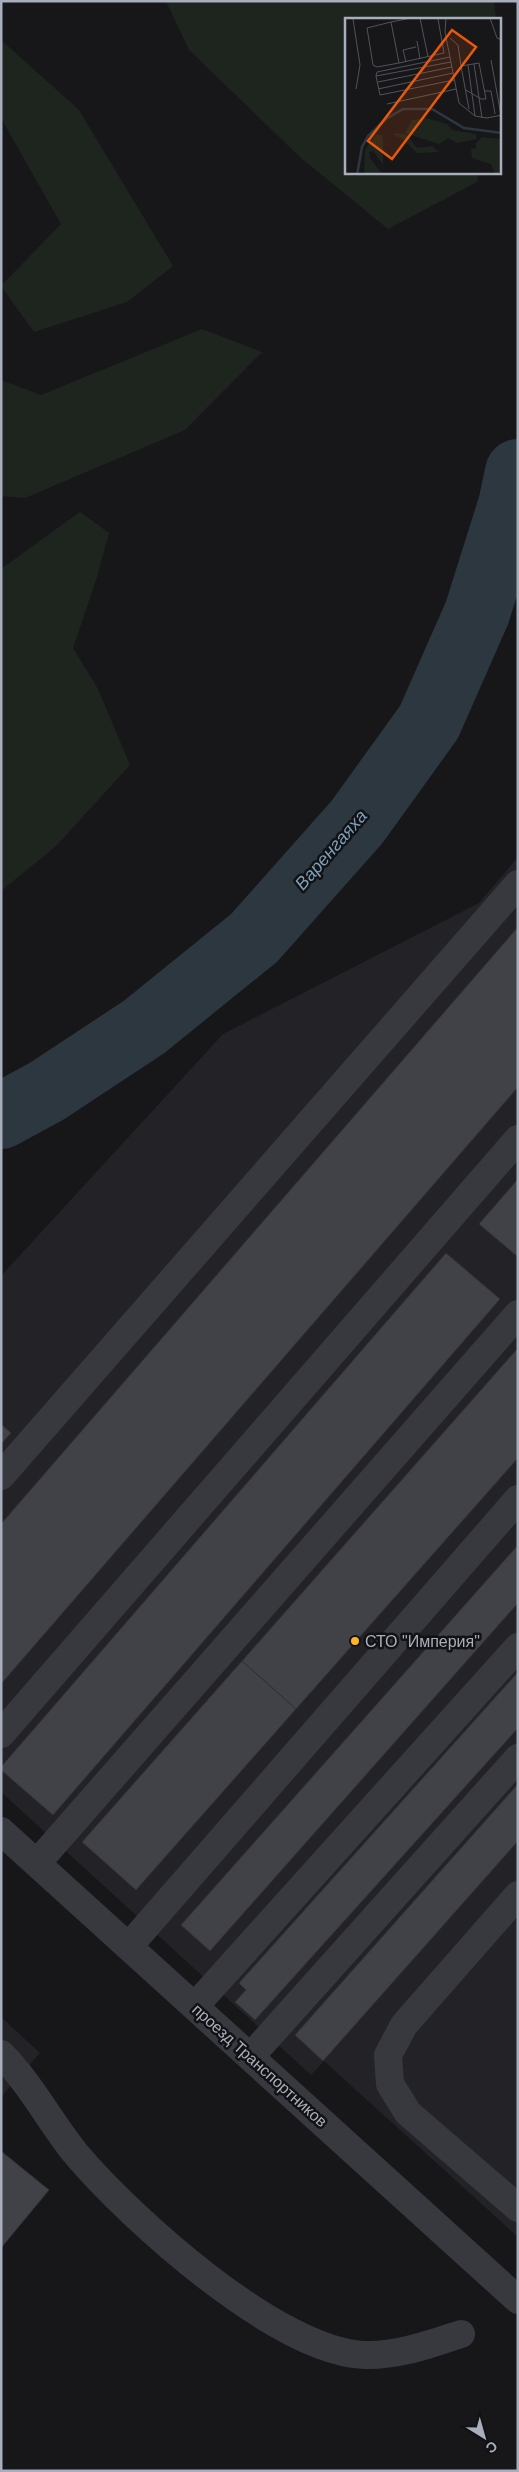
<svg xmlns="http://www.w3.org/2000/svg" width="519" height="2472" font-family="Helvetica,sans-serif">
<style>
.built{fill:#232327}
.green{fill:#1d251e}
.lines{fill:none;stroke-linecap:round;stroke-linejoin:round}
.river{stroke:#2c373f;stroke-width:66}
.building{fill:#414247;stroke:#313136}
.minor{stroke:#38393f;stroke-width:28}
.poi-dot{fill:#ffb22a;stroke:#121215;stroke-width:2}
.labels{text-anchor:middle;stroke-width:5;stroke-linejoin:round;paint-order:stroke}
.poi-label{font-size:16px;fill:#a8aebb;stroke:#121215;text-anchor:start}
.street-label{font-size:16px;fill:#a8aebb;stroke:#121215}
.water-label{font-size:18px;font-style:italic;fill:#7c9eb9;stroke:#121215}
.inset-river{fill:none;stroke:#2c373f;stroke-width:2.5}
.inset-road{fill:none;stroke:#51535a;stroke-width:1}
.view{fill:#e8590c;fill-opacity:0.15;stroke:#e8590c;stroke-width:2.5}
.inset-edge{fill:none;stroke:#a8aebb;stroke-width:2.5}
</style>
<rect width="100%" height="100%" fill="#17171a"/>
<g class="built">
<path d="M518,857V2237L324,2061L311,2075L1,1792V1276L223,1034L479,903Z"/>
<path d="M1,2017L40,2053L1,2097Z"/>
</g>
<g class="green">
<path d="M166,1H494L496,19H346V172L479,173L477,182L388,229L301,158L189,50Z"/>
<path d="M1,40L79,110L173,266L127,302L34,332L1,286L61,224L1,118Z"/>
<path d="M202,329L262,352L185,430L25,498L1,496V380L41,395Z"/>
<path d="M80,512L109,533L97,577L73,648L98,689L130,765L56,846L1,891V569Z"/>
</g>
<g class="lines">
<path class="river" d="M1,1116L47,1091L144,1027L254,938L357,822L429,722L477,613L511,505L518,472"/>
</g>
<g class="building">
<path d="M518,927V1087L1,1684V1524Z"/>
<path d="M518,1179V1257L479,1224Z"/>
<path d="M446,1253L500,1299L53,1815L1,1770V1767Z"/>
<path d="M518,1348V1458L296,1709L242,1661Z"/>
<path d="M1,1424L11,1433L1,1444Z"/>
<path d="M518,1545V1603L210,1951L181,1925Z"/>
<path d="M242,1661L296,1709L136,1890L82,1842Z"/>
<path d="M518,1672V1728L255,2020L235,2002L246,1990L239,1983Z"/>
<path d="M518,1784V1841L323,2061L295,2035Z"/>
<path d="M1,2151L49,2190L1,2248Z"/>
</g>
<g class="lines">
<g class="minor">
<path d="M1,1476L518,884"/>
<path d="M1,1734L518,1139"/>
<path d="M1,1831L518,2300"/>
<path d="M37,1863L518,1314"/>
<path d="M518,1895L404,2025L388,2055L390,2084L408,2113L518,2208"/>
<path d="M129,1946L518,1499"/>
<path d="M195,2006L518,1647"/>
<path d="M1,2054C31,2084 50,2122 76,2154C131,2219 278,2352 365,2355C398,2356 430,2344 461,2334"/>
<path d="M251,2056L518,1758"/>
</g>
</g>
<circle class="poi-dot" cx="355" cy="1641" r="5"/>
<g class="labels">
<g class="poi-label">
<text x="365" y="1647">СТО "Империя"</text>
</g>
<g class="street-label">
<text transform="translate(260 2065) rotate(42)" y="6">проезд Транспортников</text>
</g>
<g class="water-label">
<text transform="translate(331 850) rotate(-49)" y="6">Варенгаяха</text>
</g>
</g>
<g transform="translate(345 18)">
<rect width="156" height="156" fill="#17171a"/>
<path d="M81,100L102,106L107,112L131,116L132,121L112,125L103,120L94,126L60,115L67,102ZM53,115L62,117L72,130L87,128L93,134L72,135L58,121L47,116ZM31,116L37,117L38,123V147L28,133L24,134L25,140L37,156H19L20,132ZM137,119L156,121V156H150L146,146L127,140L126,131L131,130V125Z" fill="#1d251e"/>
<path class="inset-river" d="M12,157L17,129L23,118L41,101L58,91H87L119,110L157,115"/>
<path class="inset-road" d="M66,0L46,4L54,45L99,35L93,1M75,0L83,39M101,0L100,14L114,85L130,98L142,100L157,97M145,0L152,20L157,22M8,1L15,47L11,71M46,4L22,10L28,47L32,49L54,45M105,20L113,27L116,48M72,23L75,41M105,39L32,54L31,58L106,44M146,42L156,97M61,44L58,32L71,29M129,46L137,100M123,47L130,98M31,58L35,77L109,62M33,64L107,49M33,71L108,55M121,72L136,81H141L134,45L116,48L124,91M140,73H146L150,96M42,86L111,71"/>
<path class="view" d="M107,12L131,29L47,141L23,123Z"/>
<rect width="156" height="156" class="inset-edge"/>
</g>
<rect width="519" height="2472" fill="none" stroke="#a8aebb" stroke-width="5"/>
<g transform="translate(484 2437) rotate(143)" stroke="#121215" stroke-width="4" paint-order="stroke">
<path d="M0-4L9 19L0 12L-9 19Z" fill="#a8aebb"/>
<text y="-8" font-size="14" font-weight="bold" text-anchor="middle" fill="#a8aebb">С</text>
</g>
</svg>
